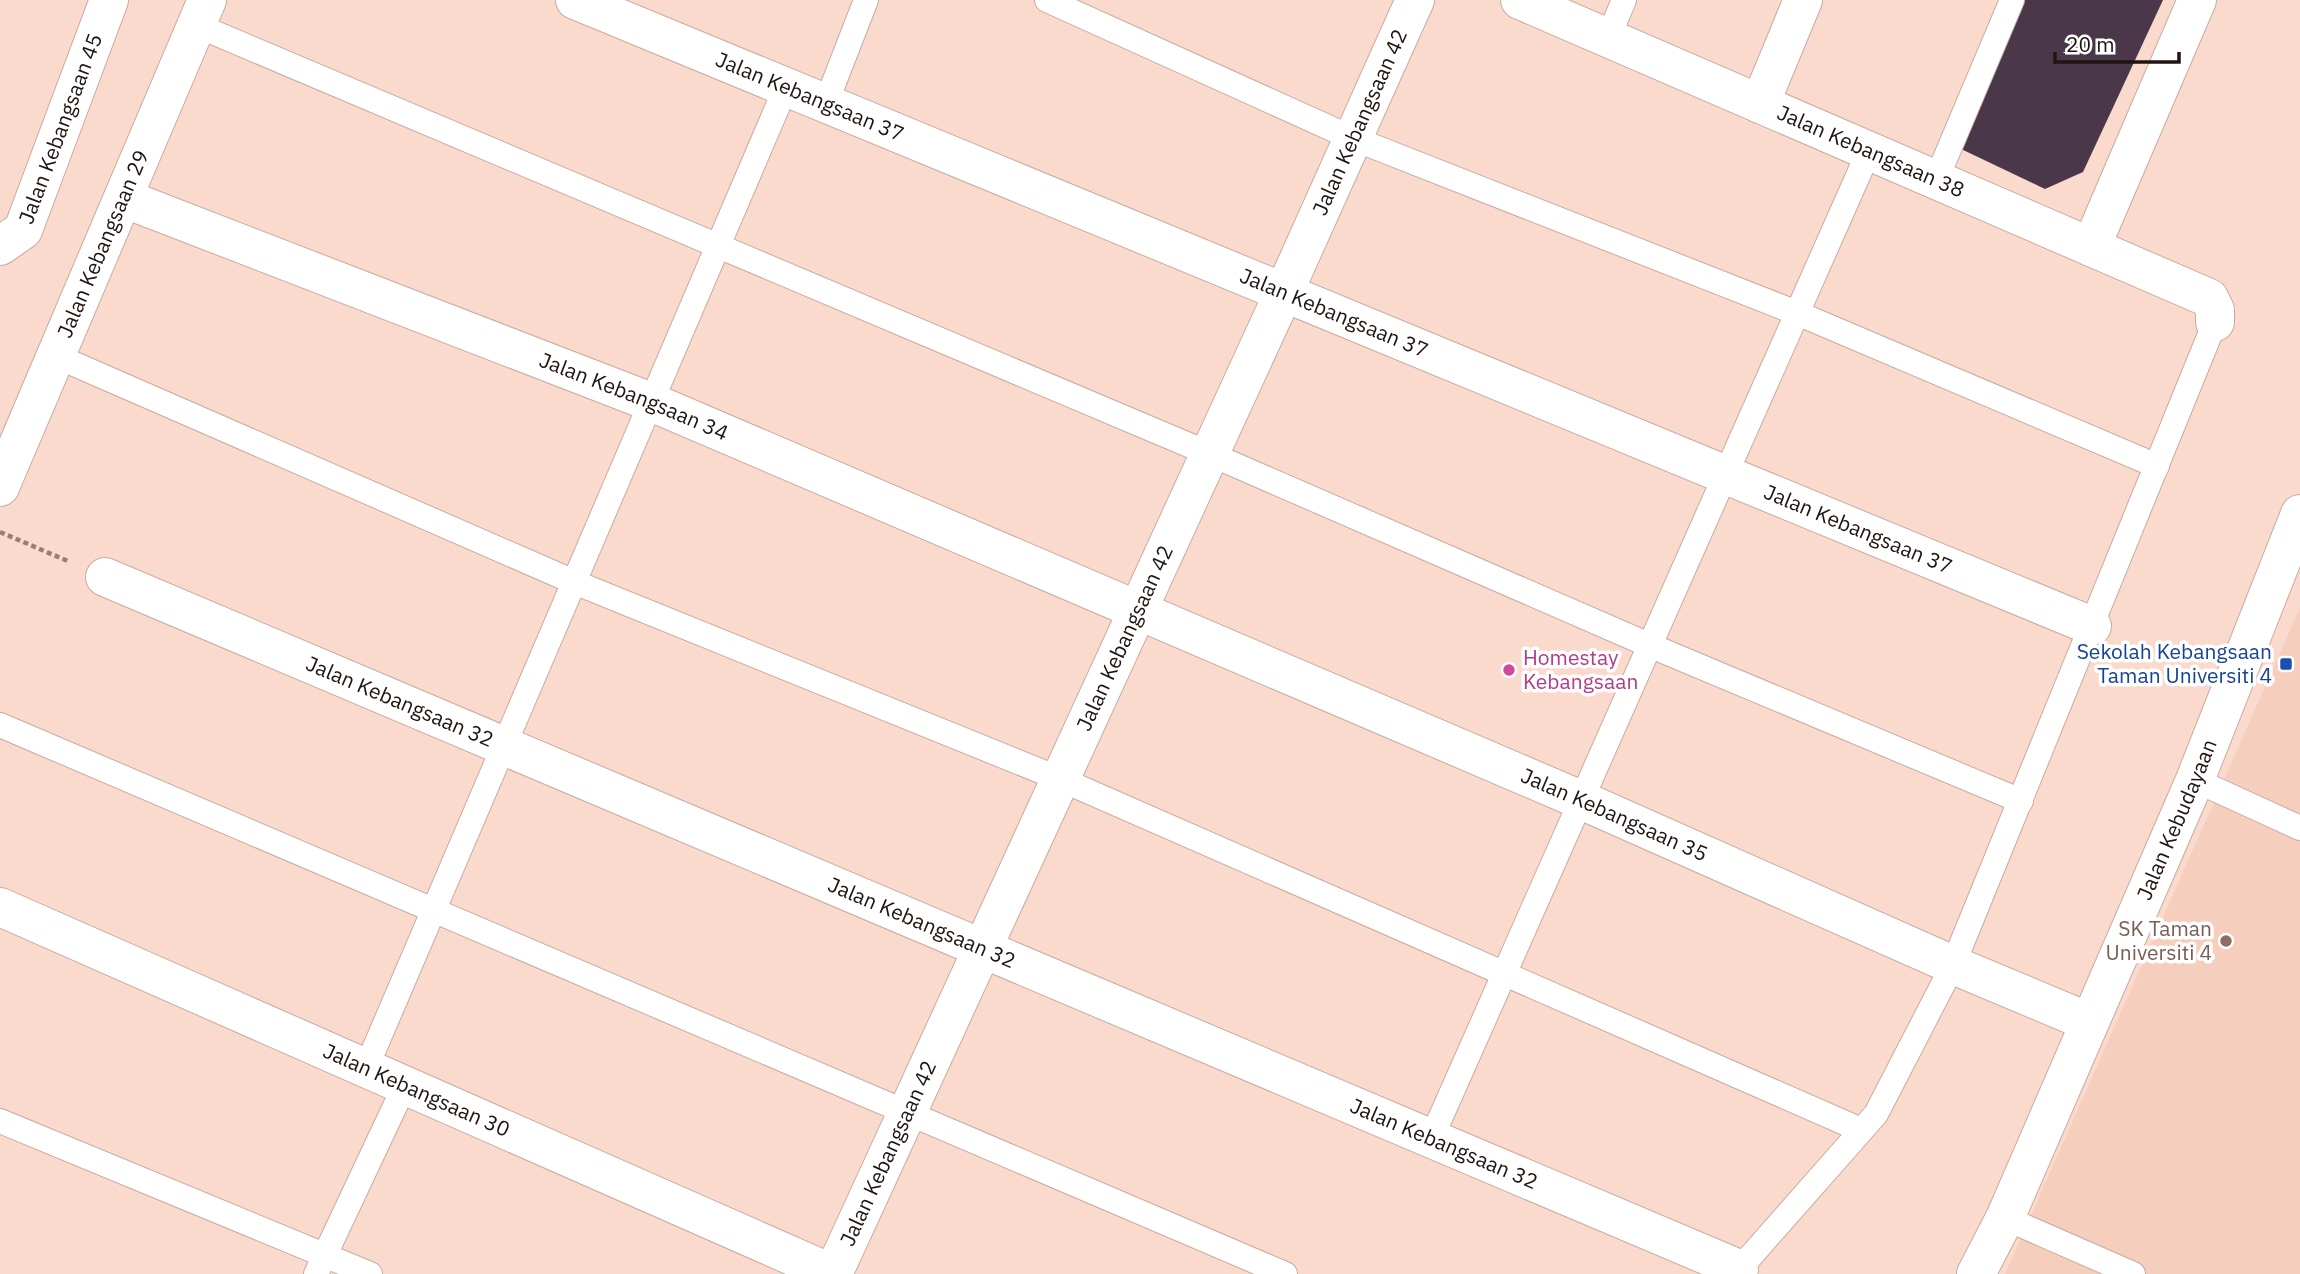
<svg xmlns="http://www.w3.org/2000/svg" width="2300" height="1274" font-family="'IBM Plex Sans',sans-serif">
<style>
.built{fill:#f5cebe}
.building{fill:#4a384a}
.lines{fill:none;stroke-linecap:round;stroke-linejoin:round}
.service-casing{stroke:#c9ab9f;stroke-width:26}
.minor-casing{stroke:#c9ab9f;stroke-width:40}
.tertiary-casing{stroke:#c9ab9f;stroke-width:40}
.path{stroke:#947f76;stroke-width:4.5;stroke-dasharray:5 3.5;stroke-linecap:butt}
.service{stroke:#fff;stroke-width:24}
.minor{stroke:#fff;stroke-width:38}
.tertiary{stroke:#fff;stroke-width:38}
.transit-dot{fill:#1a4fb4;stroke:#fff;stroke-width:2.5}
.hotel-dot{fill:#d1479c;stroke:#fff;stroke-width:2.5}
.education-dot{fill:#8d6e63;stroke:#fff;stroke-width:2.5}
.labels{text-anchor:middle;stroke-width:7;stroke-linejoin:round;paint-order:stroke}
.street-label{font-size:21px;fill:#1f1410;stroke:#fff}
.transit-label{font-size:21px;fill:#164399;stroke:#fff;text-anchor:end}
.hotel-label{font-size:21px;fill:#b23c85;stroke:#fff;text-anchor:start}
.education-label{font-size:21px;fill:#785e54;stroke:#fff;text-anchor:end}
</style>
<rect width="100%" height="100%" fill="#f9dacd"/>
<path class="built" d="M2300,608V1274H2005Z"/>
<path class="building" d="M2021,0H2163L2083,172L2045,189L1959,148Z"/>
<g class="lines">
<g class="service-casing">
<g id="service">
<path d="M1047,0L1352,138L1797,313L2157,466"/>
<path d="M196,25L1210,454L1649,645L2021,801"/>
<path d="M1608,38L1624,0"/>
<path d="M826,103L866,0"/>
<path d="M1936,180L2012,0"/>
<path d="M56,356L574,582L1060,779L1861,1130"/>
<path d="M0,725L1285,1274"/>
<path d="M2195,780L2300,828"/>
<path d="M366,1068L786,87"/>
<path d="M0,1121L370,1274"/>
<path d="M1431,1139L1869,151"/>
<path d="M2005,1218L2133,1274"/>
<path d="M316,1274L405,1085"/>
<path d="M1735,1274L1876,1114L1953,965L2215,322"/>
</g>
</g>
<g class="minor-casing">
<g id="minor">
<path id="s1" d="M575,0L2092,626"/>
<path id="s2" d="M1520,0L2209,298L2215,310V322"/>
<path d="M1760,104L1803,0"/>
<path id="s3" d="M123,198L651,402L1581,800L1953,965L2089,1022"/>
<path id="s4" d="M0,246L23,230L109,0"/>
<path d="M2091,247L2197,0"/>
<path id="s5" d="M0,487L207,0"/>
<path id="s6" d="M105,577L1739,1269"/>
<path id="s7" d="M0,907L833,1274L1284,292L1415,0"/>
</g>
</g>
<g class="tertiary-casing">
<g id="tertiary">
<path id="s8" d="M1976,1274L2005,1218L2195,780L2300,514"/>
</g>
</g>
<path class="path" d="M0,532L70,562"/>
<use href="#service" class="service"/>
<use href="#minor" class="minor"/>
<use href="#tertiary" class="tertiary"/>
</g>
<rect class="transit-dot" x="2279" y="657" width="14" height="14" rx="3.5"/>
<circle class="hotel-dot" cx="1509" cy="670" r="7"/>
<circle class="education-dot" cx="2226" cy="941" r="7"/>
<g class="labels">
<g class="street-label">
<text dy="7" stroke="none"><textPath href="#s1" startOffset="254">Jalan Kebangsaan 37</textPath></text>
<text dy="7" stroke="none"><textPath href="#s7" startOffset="2177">Jalan Kebangsaan 42</textPath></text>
<text dy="7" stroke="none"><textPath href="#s4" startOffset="136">Jalan Kebangsaan 45</textPath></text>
<text dy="7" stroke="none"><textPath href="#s2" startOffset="382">Jalan Kebangsaan 38</textPath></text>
<text dy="7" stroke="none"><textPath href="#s5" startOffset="264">Jalan Kebangsaan 29</textPath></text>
<text dy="7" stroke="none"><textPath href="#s1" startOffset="821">Jalan Kebangsaan 37</textPath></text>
<text dy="7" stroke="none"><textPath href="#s3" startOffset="548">Jalan Kebangsaan 34</textPath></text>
<text dy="7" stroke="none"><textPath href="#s1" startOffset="1388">Jalan Kebangsaan 37</textPath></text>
<text dy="7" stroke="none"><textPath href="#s7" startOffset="1610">Jalan Kebangsaan 42</textPath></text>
<text dy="7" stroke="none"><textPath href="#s6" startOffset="320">Jalan Kebangsaan 32</textPath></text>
<text dy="7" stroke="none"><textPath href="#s3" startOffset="1614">Jalan Kebangsaan 35</textPath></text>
<text dy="7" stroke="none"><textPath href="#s8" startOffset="497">Jalan Kebudayaan</textPath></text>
<text dy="7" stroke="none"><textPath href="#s6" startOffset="887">Jalan Kebangsaan 32</textPath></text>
<text dy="7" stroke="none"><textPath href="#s7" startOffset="455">Jalan Kebangsaan 30</textPath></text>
<text dy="7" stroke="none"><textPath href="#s6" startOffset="1454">Jalan Kebangsaan 32</textPath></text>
<text dy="7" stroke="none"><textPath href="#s7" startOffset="1043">Jalan Kebangsaan 42</textPath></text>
</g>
<g class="transit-label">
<text x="2272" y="659">Sekolah Kebangsaan<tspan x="2272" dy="24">Taman Universiti 4</tspan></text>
</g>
<g class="hotel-label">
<text x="1523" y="665">Homestay<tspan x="1523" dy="24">Kebangsaan</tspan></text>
</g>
<g class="education-label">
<text x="2212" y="936">SK Taman<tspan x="2212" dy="24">Universiti 4</tspan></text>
</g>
</g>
<path d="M2055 52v10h124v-10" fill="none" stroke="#1f1410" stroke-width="3.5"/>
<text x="2066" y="52" font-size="21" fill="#1f1410" stroke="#ffffff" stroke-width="5" paint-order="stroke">20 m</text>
</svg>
